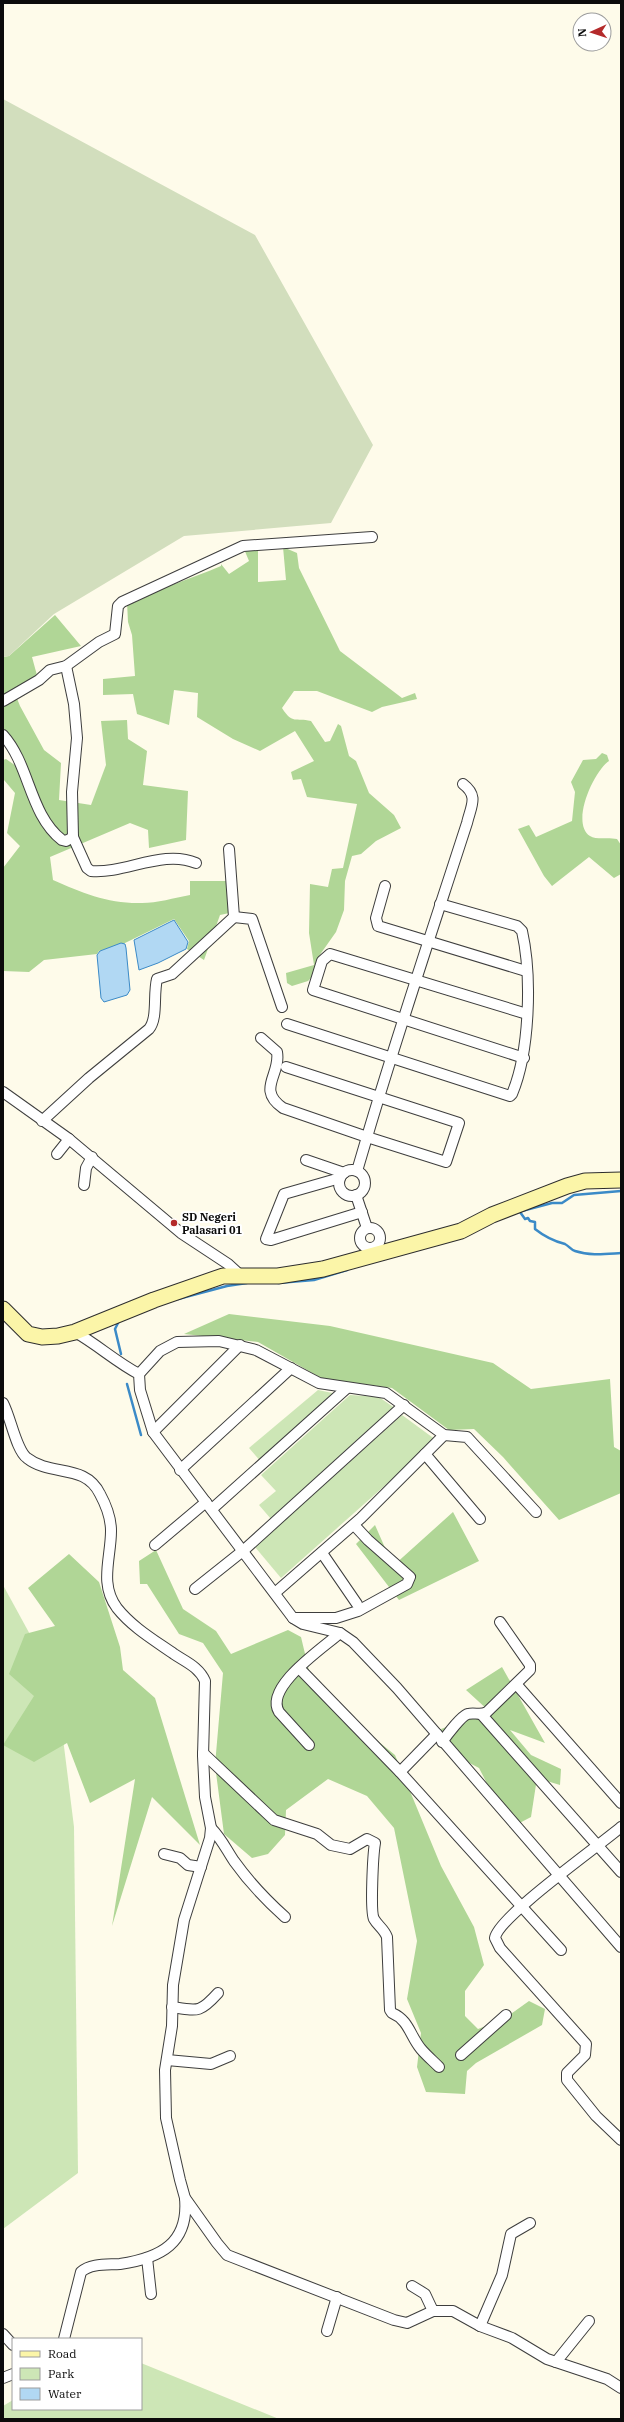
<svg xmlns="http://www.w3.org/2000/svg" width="624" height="2422" font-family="'IBM Plex Serif',serif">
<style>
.green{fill:#cde6b6}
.forest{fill:#b0d696}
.cemetery{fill:#d2debd}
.water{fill:#b1d8f3;stroke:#3b8ac7}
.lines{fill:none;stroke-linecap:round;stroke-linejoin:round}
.stream{stroke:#3b8ac7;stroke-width:2.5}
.street-casing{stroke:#3e3e3e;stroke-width:12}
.secondary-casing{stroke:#2d2d2d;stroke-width:17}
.street{stroke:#fff;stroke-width:10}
.secondary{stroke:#fbf5a8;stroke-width:15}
.poi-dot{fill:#b42a2b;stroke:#fff;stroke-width:1.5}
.labels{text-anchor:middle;stroke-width:4;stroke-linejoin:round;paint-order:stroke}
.poi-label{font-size:11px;font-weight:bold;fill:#0b0b0b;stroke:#fff;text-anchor:start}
</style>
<rect width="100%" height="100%" fill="#fefbea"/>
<g class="green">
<path d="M318,1390L337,1394L262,1463L249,1448Z"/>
<path d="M350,1395L379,1397L396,1409L271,1519L259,1505L276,1491L261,1475Z"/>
<path d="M402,1415L436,1440L281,1578L255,1547Z"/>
<path d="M3,1585L56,1682L74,1827L78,2173L3,2229Z"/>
<path d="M141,2363L279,2419H3V2406L13,2400V2409H141Z"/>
</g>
<g class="forest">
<path d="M258,547V582L286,580L283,547L297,553L299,568L340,651L402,698L415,693L417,699L382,707L372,712L317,691H294L282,708C293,725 295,717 311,721L325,742L330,741L338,724L341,726L349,756L356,761L369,793L394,815L401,828L376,841L361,854L352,856L345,881L344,910L336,932L319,956L316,973L308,981L292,986L287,983L286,973L314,965L309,933L310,884L328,887L332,869L343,868L357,804L307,797L301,779L293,780L291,772L314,761L295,731L260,751L233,739L197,717L198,693L174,690L169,725L137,714L133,694L103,695V679L135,676L132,635L128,622L127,602L209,571L221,566V564L229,574L249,561L244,549Z"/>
<path d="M55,615L81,646L32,657L38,679L14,691L20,706L44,750L61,763L59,800L91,805L106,765L101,721L127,720L128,739L147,751L143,785L188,791L186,840L149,848L148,830L130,823L50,857L53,880C82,893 109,904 142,903C157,903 174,898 190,895V881H232L239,911L220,915L204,960L187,949L189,941L174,919L125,943L99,951L97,954L44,960L29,972L3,971V868L20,846L7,833L15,793L4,780L3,760L6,759L16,766L3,734V657L9,656Z"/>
<path d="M602,753L607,755L609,761C594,771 570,823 590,836C596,840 608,837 617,839L621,845V874L614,878L589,857L552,886L544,876L518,829L529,825L536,837L572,821L575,792L571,782L583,760L596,759Z"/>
<path d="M229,1314L330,1326L493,1363L531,1389L610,1379L614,1447L621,1451V1493L559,1520L503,1457L474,1429L449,1430L392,1388L321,1378L258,1342L184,1334Z"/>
<path d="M453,1512L479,1561L399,1600L356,1544L375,1525L393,1566Z"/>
<path d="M156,1550L183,1609L216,1631L231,1654L288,1630L301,1637L311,1679L342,1712L395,1755L441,1866L474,1927L484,1965L465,1991V2016L478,2029L504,2019L529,2001L545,2009L542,2025L476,2063L467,2071L465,2094L426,2092L417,2067L421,2033L407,1999L417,1941L394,1828L367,1796L328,1779L286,1810L285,1835L268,1854L252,1858L224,1834L215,1765L223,1673L203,1643L179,1634L147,1584H140L139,1561Z"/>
<path d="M69,1554L99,1582L120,1647L123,1670L155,1698L200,1845L152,1797L112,1926L135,1779L90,1803L67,1743L34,1762L3,1745L34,1696L9,1674L25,1634L55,1626L28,1588Z"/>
<path d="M502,1667L545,1743L510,1730L531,1755L561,1769L560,1785L537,1778L531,1817L510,1828L479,1768L458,1757L441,1729L489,1711L466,1690Z"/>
</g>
<path class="cemetery" d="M3,99L255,235L373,445L331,523L184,536L54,614L9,656L3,657Z"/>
<g class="water">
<path d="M174,920L188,942L186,949L158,963L139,970L134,940Z"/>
<path d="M121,943L125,944L126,948L130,990L127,995L104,1002L101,998L97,955L100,951Z"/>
</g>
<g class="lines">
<g class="stream">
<path d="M518,1212L552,1203H562L574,1195L621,1191"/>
<path d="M520,1212L525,1219L528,1218L530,1221L535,1222V1229C545,1237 553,1241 565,1244C569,1246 571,1250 575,1251C590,1256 605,1254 621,1253"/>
<path d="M278,1283L314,1280L347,1270"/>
<path d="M178,1299L227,1286L247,1283"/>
<path d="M119,1321L115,1329L121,1354"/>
<path d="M127,1384L141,1435"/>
</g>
<g class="street-casing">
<g id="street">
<path d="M3,701L39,680L50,670L66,666L99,642L115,634L118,606L122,602L243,546L372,537"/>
<path d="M3,735C30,765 29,814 62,840L66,841L73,837L72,792L77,738L74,704L66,666"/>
<path d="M73,837L87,868L91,871C125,874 163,849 196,863"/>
<path d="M385,886L376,918L378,926L526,971"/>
<path d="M234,917L252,919L282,1007"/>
<path d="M287,1024L510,1096L512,1094C530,1051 532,976 522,931L517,926L440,904"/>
<path d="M261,1038L277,1052C281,1075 256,1089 283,1108L367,1137L357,1171"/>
<path d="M524,1058L313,990L322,961L330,954L527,1014"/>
<path d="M286,1067L459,1123L446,1162L367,1137C398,1032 433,928 467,823C471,806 479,796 463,784"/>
<path d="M3,1092L69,1139L181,1233L228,1264L240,1275"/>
<path d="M42,1121L89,1078L149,1029C158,1018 153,995 157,979L172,974L234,917L229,849"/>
<path d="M57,1154L69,1139"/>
<path d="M306,1160L344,1173"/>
<circle cx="352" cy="1183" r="13"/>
<path d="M340,1178L284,1194L266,1239L271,1240L362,1212"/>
<path d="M84,1185L86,1168L92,1157"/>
<path d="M356,1195L367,1228"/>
<circle cx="370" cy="1238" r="10"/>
<path d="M75,1332C98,1345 116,1362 139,1374L140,1390L153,1432L293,1618L303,1624L340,1633L353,1642L397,1688L621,1947"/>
<path d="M139,1374L160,1351L177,1342L219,1341L256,1350L319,1383L386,1393L444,1435L467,1437L536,1512"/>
<path d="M3,1403C11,1418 16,1450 27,1458C51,1477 85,1463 100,1494C106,1505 111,1519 111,1531C111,1558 99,1584 117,1608C132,1627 154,1640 174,1654C186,1662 199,1667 205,1681L203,1756L205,1797L211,1828L210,1838L184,1920L173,1985L172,2026L165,2070L166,2118L180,2180L185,2198L217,2243L227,2255L394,2320L407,2323L433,2311H453L480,2326L512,2338L547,2359L607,2379L621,2388"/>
<path d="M153,1432L240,1345"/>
<path d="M425,1454L480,1519"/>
<path d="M180,1470L291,1368"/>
<path d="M212,1509L347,1388"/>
<path d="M155,1545L206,1502"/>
<path d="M322,1553L357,1604"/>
<path d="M195,1589L244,1550L404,1405"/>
<path d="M276,1592L361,1518L444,1435"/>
<path d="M293,1618H336L358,1611L407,1584L410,1577L368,1540L354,1525"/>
<path d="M299,1668L400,1772L561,1950"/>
<path d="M517,1685L621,1803"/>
<path d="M482,1715L621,1872"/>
<path d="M442,1742C447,1735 462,1715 468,1714C475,1712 480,1716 487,1712L530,1670V1665L500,1622"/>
<path d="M309,1745L279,1712C264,1687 323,1648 340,1633"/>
<path d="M203,1753L274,1820L317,1834L331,1845L350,1849L367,1839L375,1843C373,1854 370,1912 374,1919C378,1926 384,1929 387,1937L390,2010L392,2013C409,2020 410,2036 421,2049C426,2055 433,2061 439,2067"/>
<path d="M400,1772L437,1734"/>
<path d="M621,1827C599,1846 498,1917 495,1938L500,1948L586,2044L585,2055L567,2073V2080L596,2116L621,2140"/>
<path d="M211,1828C221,1838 226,1849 234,1861C249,1882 266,1900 285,1917"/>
<path d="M164,1854L180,1858L188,1865L201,1867"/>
<path d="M172,2007C198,2011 200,2013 218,1993"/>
<path d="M461,2055L506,2015"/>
<path d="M167,2060L211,2064L230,2056"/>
<path d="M147,2258L151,2294"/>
<path d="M412,2286L425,2294L433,2311"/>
<path d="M480,2326L502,2275L511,2234L530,2223"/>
<path d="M327,2331L337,2297"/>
<path d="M3,2334L13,2345"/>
<path d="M64,2339L81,2272C91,2263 108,2265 120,2264C161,2258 189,2243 185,2198"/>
<path d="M556,2362L589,2321"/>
<path d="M3,2378L13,2374"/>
</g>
</g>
<g class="secondary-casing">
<path id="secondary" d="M3,1309L28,1334L42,1337L58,1336L75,1332L154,1300L223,1276H278L323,1269L461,1231L492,1215L567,1186L585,1181L621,1180"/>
</g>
<use href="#street" class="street"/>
<use href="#secondary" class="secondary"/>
</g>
<circle class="poi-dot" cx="174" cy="1223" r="4"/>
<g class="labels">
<g class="poi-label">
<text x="182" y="1221">SD Negeri<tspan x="182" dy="13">Palasari 01</tspan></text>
</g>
</g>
<rect width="624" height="2422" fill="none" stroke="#0b0b0b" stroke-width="8"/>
<rect x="12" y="2338" width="130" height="72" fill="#ffffff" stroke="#9d9d9d"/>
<rect x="20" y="2351" width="20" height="6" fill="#fbf5a8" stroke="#9d9d9d"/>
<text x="48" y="2358" font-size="12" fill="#0b0b0b">Road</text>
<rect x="20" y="2368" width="20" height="12" fill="#cde6b6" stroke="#9d9d9d"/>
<text x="48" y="2378" font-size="12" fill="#0b0b0b">Park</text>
<rect x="20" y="2388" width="20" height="12" fill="#b1d8f3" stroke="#9d9d9d"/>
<text x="48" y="2398" font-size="12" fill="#0b0b0b">Water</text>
<g transform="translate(592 32) rotate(267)"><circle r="19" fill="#ffffff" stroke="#9d9d9d"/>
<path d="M0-3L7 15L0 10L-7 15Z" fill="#b42a2b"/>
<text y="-6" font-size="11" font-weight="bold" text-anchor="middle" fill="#0b0b0b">N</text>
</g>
</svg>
